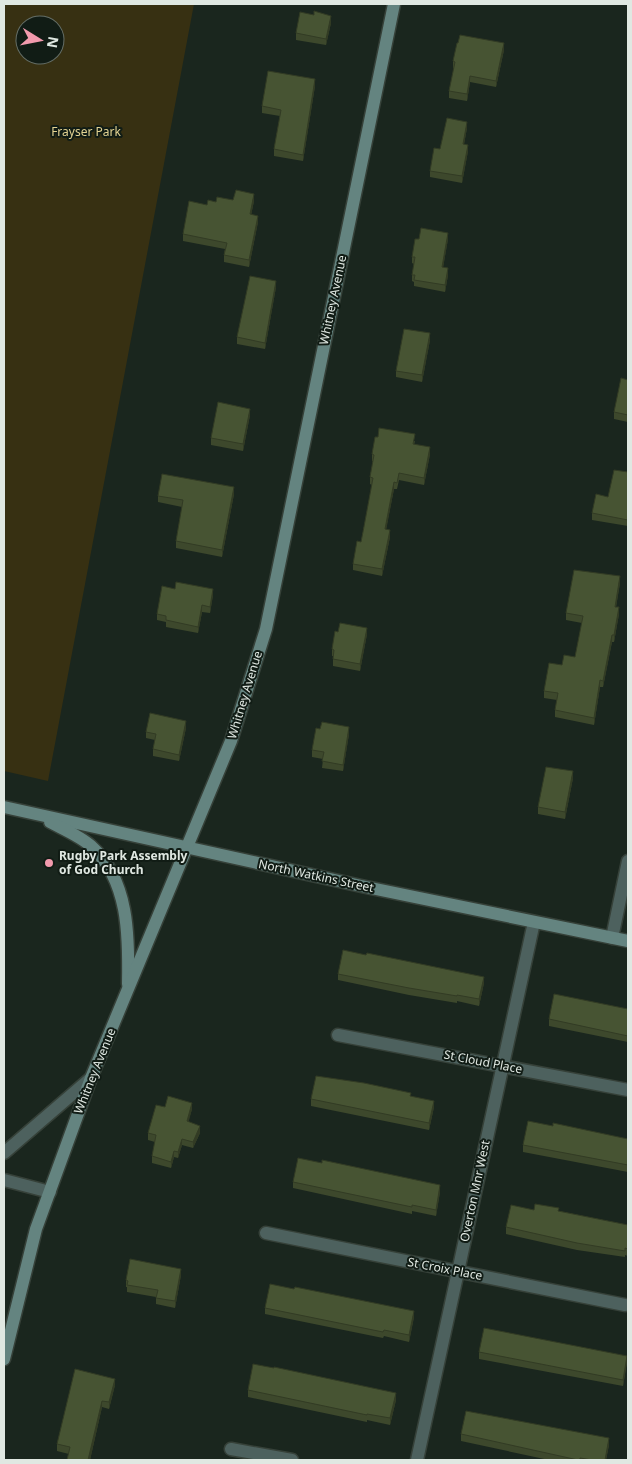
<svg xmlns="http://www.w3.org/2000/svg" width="632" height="1464" font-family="'Noto Sans',sans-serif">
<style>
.green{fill:#373012;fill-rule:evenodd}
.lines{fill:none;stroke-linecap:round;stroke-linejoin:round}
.minor-casing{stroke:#364139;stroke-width:15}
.secondary-casing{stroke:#364139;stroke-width:15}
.minor{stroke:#4d615e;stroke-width:12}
.secondary{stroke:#648480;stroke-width:12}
.wall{fill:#3d482c}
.shaded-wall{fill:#323b24}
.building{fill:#475433;stroke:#323b24}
.poi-dot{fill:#f29aad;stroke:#111c15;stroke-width:2}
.labels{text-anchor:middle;stroke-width:4;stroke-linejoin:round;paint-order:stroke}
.park-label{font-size:12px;fill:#e3d392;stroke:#111c15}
.street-label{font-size:12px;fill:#e0e8e2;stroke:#111c15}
.poi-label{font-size:12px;font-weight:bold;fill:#e0e8e2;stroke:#111c15;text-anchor:start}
</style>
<rect width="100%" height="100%" fill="#1a261e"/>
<path class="green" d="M4,4H194L48,781L4,771ZM25,25H55V55H25Z"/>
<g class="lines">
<g class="minor-casing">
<g id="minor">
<path d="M612,938L628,861"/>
<path d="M338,1035L628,1090"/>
<path d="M4,1153L91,1078"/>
<path d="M4,1180L50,1192"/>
<path d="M266,1233L625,1305"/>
<path d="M231,1449L292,1460"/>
<path d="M417,1460L534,922"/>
</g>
</g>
<g class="secondary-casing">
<g id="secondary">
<path d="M4,807L366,887L628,941"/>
<path d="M50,822C63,829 80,836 91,846C129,880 129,936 128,984"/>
<path d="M4,1359L36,1229L91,1078L231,741L266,629L394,4"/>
</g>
</g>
<use href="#minor" class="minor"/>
<use href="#secondary" class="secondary"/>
</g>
<g class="wall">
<path d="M331,23L326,45L296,40V33Z"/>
<path d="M504,50L496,87L470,82L467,101L449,98V91L454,68H453V61Z"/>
<path d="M315,86L303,161L274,156V149L280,116L262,113V106Z"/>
<path d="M467,128L464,144L468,151L462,183L430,177V171L440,149Z"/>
<path d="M233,200L254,201L251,215L258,222L249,267L224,262V255L225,249L183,241V234L207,205L216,202Z"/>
<path d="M419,239H448L443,267L448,275L445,292L414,286V282L412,281V275L414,264L412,263V257Z"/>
<path d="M276,287L265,349L237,344V337Z"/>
<path d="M430,340L422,382L396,377V371Z"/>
<path d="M628,380V422L614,419V412Z"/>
<path d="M250,415L243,451L211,445V438Z"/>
<path d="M415,441L414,445L430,454L424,485L399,480L397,489H394L386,529L390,537L382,576L353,570V564L361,542L372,485L370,484V477L373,461H372V454Z"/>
<path d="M628,472V526L592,520V513L608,497Z"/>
<path d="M234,494L222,557L176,548V541L182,507L158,502V496Z"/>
<path d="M620,583L616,607L619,614L614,642H612L603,687H600L594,725L555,717V710L557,700L544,698V691L562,665L575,657L582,623L566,620V613Z"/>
<path d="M213,595L210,613L202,612L198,633L166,627V622L157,620V614Z"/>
<path d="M367,634L360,671L333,666V656H332V649Z"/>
<path d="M186,728L179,761L153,756V749L155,740L146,738V732Z"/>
<path d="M349,734L343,771L322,768L323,759L312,757V750Z"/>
<path d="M573,778L565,819L538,814V807Z"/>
<path d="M338,974L484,983L479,1006L457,1001V1003L409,995L338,980Z"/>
<path d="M628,1009V1042L549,1026V1019Z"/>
<path d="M411,1096L434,1107L429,1130L311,1106V1099Z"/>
<path d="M165,1107L192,1109L188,1122L200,1133L193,1148L182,1145L178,1158L174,1157L171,1168L152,1163V1156L155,1142L148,1140V1133Z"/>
<path d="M553,1126L628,1139V1172L523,1152V1145Z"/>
<path d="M293,1182L440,1192L436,1216L412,1211V1214L293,1188Z"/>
<path d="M534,1210L559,1211L628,1225V1256L625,1255V1257L577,1250L506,1234V1227Z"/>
<path d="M181,1275L175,1308L156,1304V1297L127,1292V1287H126V1280Z"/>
<path d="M265,1308L414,1317L409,1342L384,1336L383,1338L265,1314Z"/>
<path d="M479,1352L627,1362L623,1386L479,1359Z"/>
<path d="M115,1385L109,1409L102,1407L90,1460H67L69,1454L57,1451V1444Z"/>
<path d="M248,1390L396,1400L390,1425L367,1420V1422L248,1397Z"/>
<path d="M461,1434L609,1445L606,1460H549L461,1441Z"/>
</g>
<g class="shaded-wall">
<path d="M331,16V23L326,45V39Z"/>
<path d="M504,43V50L496,87V81Z"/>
<path d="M470,76V82L467,101V94Z"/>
<path d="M315,79V86L303,161V155Z"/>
<path d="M467,122V128L463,150V144Z"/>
<path d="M468,145V151L462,183V176Z"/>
<path d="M254,194V201L250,221V214Z"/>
<path d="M258,216V222L249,267V260Z"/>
<path d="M448,233V239L442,274V267Z"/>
<path d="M448,268V275L445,292V285Z"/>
<path d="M276,281V287L265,349V343Z"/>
<path d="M430,333V340L422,382V375Z"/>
<path d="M250,409V415L243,451V444Z"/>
<path d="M430,447V454L424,485V478Z"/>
<path d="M394,482V489L385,536V529Z"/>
<path d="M234,487V494L222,557V550Z"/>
<path d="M390,530V537L382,576V569Z"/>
<path d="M620,576V583L615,613V607Z"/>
<path d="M213,589V595L210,613V607Z"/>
<path d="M202,605V612L198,633V627Z"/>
<path d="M619,607V614L614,642V635Z"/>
<path d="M367,628V634L360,671V664Z"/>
<path d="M612,635V642L603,687V681Z"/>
<path d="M600,680V687L594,725V718Z"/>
<path d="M186,721V728L179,761V755Z"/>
<path d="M349,727V734L343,771V765Z"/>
<path d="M573,771V778L565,819V812Z"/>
<path d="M484,977V983L479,1006V999Z"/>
<path d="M434,1101V1107L429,1130V1123Z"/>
<path d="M192,1103V1109L187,1128V1121Z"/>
<path d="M200,1126V1133L193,1148V1142Z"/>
<path d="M182,1139V1145L178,1158V1152Z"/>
<path d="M174,1151V1157L171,1168V1162Z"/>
<path d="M440,1185V1192L436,1216V1210Z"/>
<path d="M181,1269V1275L175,1308V1301Z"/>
<path d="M414,1311V1317L409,1342V1335Z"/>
<path d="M627,1356V1362L623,1386V1380Z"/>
<path d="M115,1379V1385L109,1409V1402Z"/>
<path d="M396,1393V1400L390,1425V1418Z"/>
<path d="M102,1401V1407L90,1460H88Z"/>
<path d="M609,1438V1445L606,1460H605Z"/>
</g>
<g class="building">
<path d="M314,11L331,16L326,39L296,33L300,12L314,15Z"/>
<path d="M460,35L504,43L496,81L470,76L467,94L449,91L455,62L453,61L457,43H458Z"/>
<path d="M268,71L315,79L303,155L274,149L281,110L262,106Z"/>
<path d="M447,118L467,122L463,144L468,145L462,176L430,171L434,148L440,149Z"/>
<path d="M236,190L254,194L250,214L258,216L249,260L224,255L227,243L183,234L189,201L207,205L208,200L216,202L217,197L233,200Z"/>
<path d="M421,228L448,233L442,267L448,268L445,285L414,280L415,275H412L415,257H412L415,239H419Z"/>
<path d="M250,276L276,281L265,343L237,337Z"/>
<path d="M404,329L430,333L422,375L396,371Z"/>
<path d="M621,378L628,380V415L614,412Z"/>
<path d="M218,402L250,409L243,444L211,438Z"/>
<path d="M379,428L415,434L413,444L430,447L424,478L399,473L397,483L394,482L385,529L390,530L382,569L353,564L357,541L361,542L363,532L373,478L370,477L374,455L372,454L375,437H378Z"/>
<path d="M614,470L628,472V520L592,513L596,494L608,497Z"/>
<path d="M162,474L234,487L222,550L176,541L183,500L158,496Z"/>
<path d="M574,570L620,576L615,607H619L614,635H612L603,681L600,680L594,718L555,710L558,693L544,691L549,663L562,665L564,655L575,657L583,616L566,613Z"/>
<path d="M176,582L213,589L210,607L202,605L198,627L166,620V616L157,614L162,586L175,589Z"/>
<path d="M340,623L367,628L360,664L333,659L334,650L332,649L335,631L338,632Z"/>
<path d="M150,713L186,721L179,755L153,749L156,734L146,732Z"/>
<path d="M322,722L349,727L343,765L322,761L324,752L312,750L316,728L320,729Z"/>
<path d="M546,767L573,771L565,812L538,807Z"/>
<path d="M343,950L366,955L367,953L484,977L479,999L457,995V996L409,988L338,974Z"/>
<path d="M554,994L628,1009V1036L549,1019Z"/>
<path d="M316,1076L364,1083L411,1093L410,1096L434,1101L429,1123L311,1099Z"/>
<path d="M168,1096L192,1103L187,1121L200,1126L193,1142L182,1139L178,1152L174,1151L171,1162L152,1156L156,1135L148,1133L156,1105L165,1107Z"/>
<path d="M528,1121L553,1126V1123L628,1139V1165L523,1145Z"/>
<path d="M298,1158L322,1163V1160L440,1185L436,1210L412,1205V1207L293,1182Z"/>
<path d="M535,1204L559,1208L558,1211L628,1225V1249L625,1248V1251L577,1243L506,1227L511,1205L534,1210Z"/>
<path d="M130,1259L181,1269L175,1301L156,1298L158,1290L127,1285L128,1281L126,1280Z"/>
<path d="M270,1284L294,1289L295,1287L414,1311L409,1335L384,1330L383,1332L265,1308Z"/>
<path d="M484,1328L627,1356L623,1380L479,1352Z"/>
<path d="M253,1364L274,1368V1367L396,1393L390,1418L367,1414V1415L248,1390Z"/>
<path d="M75,1369L115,1379L109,1402L102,1401L88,1460H67L70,1447L57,1444Z"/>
<path d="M466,1411L609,1438L605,1460H592L580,1458V1460H578L461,1434Z"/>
</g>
<circle class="poi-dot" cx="49" cy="863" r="5"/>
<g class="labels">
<g class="park-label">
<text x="86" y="136">Frayser Park</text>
</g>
<g class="street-label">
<text transform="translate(333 300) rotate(-78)" y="4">Whitney Avenue</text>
<text transform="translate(245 695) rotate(-73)" y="4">Whitney Avenue</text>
<text transform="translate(316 876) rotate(12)" y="4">North Watkins Street</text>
<text transform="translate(483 1062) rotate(11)" y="4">St Cloud Place</text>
<text transform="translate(95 1071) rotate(-68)" y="4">Whitney Avenue</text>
<text transform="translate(475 1191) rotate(-78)" y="4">Overton Mnr West</text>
<text transform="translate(445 1269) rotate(11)" y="4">St Croix Place</text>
</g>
<g class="poi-label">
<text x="59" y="860">Rugby Park Assembly<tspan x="59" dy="14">of God Church</tspan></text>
</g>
</g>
<rect width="632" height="1464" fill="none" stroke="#e0e8e2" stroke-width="10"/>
<g transform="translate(40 40) rotate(100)"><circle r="24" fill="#111c15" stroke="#646e67"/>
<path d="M0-4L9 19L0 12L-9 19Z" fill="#f29aad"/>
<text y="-8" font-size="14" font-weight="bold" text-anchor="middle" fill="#e0e8e2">N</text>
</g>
</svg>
